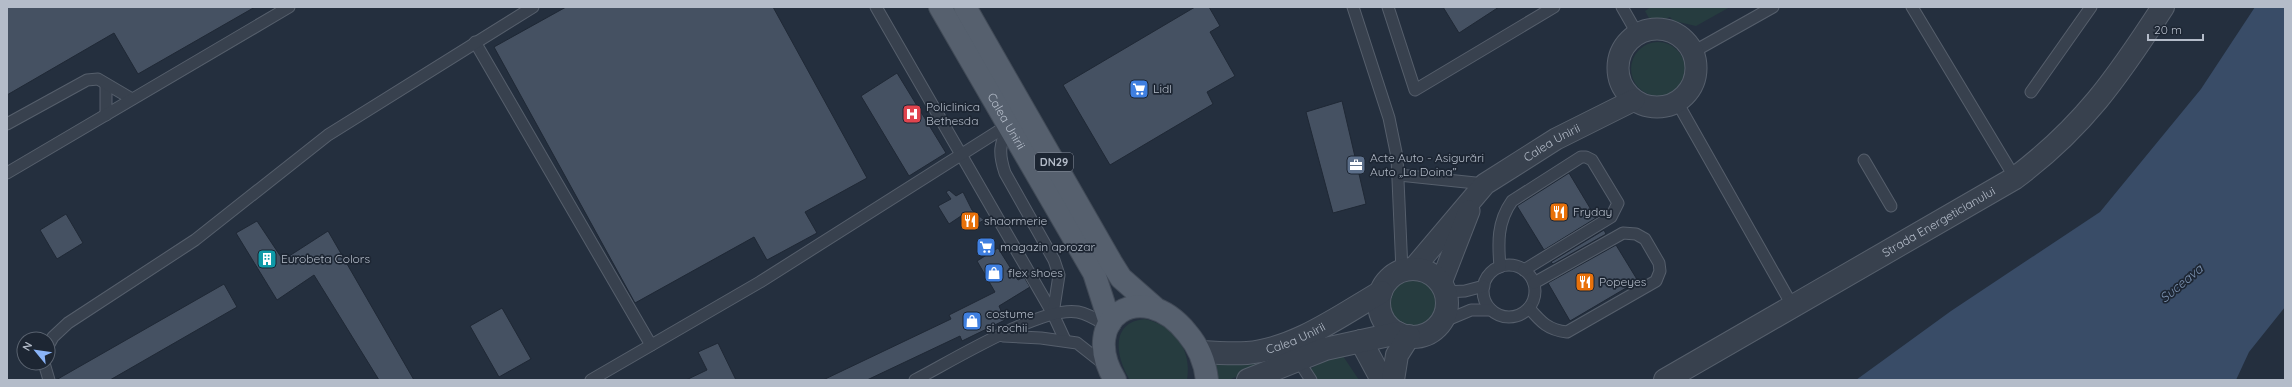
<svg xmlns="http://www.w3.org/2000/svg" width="2292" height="387" font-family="Quicksand,sans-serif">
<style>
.green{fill:#263c3f}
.water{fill:#394c67}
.building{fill:#455162;stroke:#1f2835}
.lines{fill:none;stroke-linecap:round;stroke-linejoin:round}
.service-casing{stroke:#565f6c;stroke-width:13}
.minor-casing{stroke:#565f6c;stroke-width:23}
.tertiary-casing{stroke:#565f6c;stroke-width:24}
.primary-casing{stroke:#414a57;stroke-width:24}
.service{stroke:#38414e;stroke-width:11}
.minor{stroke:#38414e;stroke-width:21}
.tertiary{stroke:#38414e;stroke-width:22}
.primary{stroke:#56606e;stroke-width:22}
.labels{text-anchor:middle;stroke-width:3.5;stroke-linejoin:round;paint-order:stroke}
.shield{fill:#1d2633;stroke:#878f9c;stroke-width:1}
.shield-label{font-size:11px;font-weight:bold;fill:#b4bcc9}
.poi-label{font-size:12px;fill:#b4bcc9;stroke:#1d2633;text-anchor:start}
.street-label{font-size:12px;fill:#b4bcc9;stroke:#1d2633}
.water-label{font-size:13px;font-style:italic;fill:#7c92b1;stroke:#1d2633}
</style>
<rect width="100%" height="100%" fill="#242f3e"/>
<g class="green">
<path d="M1651,7H1730L1696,26L1674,21L1670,17L1658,22L1650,20L1645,11Z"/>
<circle cx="1658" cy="69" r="27"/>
<circle cx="1414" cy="303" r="32"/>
<path d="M1145,319C1175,326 1192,350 1187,380H1130C1116,358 1109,322 1145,319Z"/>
<path d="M1335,355L1343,356L1359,380H1318L1310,369Z"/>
<path d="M1212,361L1223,365L1263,361L1264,367L1228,380H1213Z"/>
</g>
<path class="water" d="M2255,7H2285V307L2249,352L2236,380H1856L1951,311L2100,212L2201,89Z"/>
<g class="building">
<path d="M7,7H255L138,74L114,33L7,95Z"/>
<path d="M566,7H773L867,178L805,212L817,233L767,260L754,237L635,303L494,47Z"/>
<path d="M1195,7H1209L1220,26L1210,32L1235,76L1207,92L1213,104L1110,165L1063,85Z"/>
<path d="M1443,7H1499L1459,33Z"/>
<path d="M897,73L946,153L909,176L861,96Z"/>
<path d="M1342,101L1366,204L1333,213L1306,112Z"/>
<path d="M1569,173L1596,218L1544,250L1517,206Z"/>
<path d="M949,190L956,196L963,192L972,210L984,220L969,229L961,216L949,224L938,206L951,199L946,192Z"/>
<path d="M66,214L83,243L57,259L40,230Z"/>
<path d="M257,221L283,260L328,231L414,380H379L314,275L277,300L236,233Z"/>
<path d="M1604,230L1606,234L1553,264L1551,262Z"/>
<path d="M1616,245L1638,281L1570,321L1548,283Z"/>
<path d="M998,248L1018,280L1024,277L1030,287L999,306L1005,320L962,341L960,336L867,380H823L951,319L949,315L995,292L977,261Z"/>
<path d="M224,284L237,307L110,380H56Z"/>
<path d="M502,308L531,359L499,377L470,326Z"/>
<path d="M718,343L736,380H686L707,370L698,352Z"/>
</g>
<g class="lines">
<g class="service-casing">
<g id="service">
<path d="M876,7L1053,314L1065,340"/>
<path d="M1353,7L1389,118L1397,157L1402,271"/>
<path d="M1388,7L1415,90L1554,7"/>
<path d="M1622,7L1638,35"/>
<path d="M1912,7L2015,178"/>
<path d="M475,42L651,345"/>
<path d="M1693,52L1773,7"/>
<path d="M2031,92L2091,7"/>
<path d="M1677,102L1792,305"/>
<path d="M106,115V85"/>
<path d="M7,124L87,80L98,79L132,99"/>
<path d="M1008,125C1000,145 998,152 1005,173L1054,260L1059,275L1053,314"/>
<path d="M1864,160L1891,206"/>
<path d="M7,173L289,7"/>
<path d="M1399,175L1485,184"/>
<circle cx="1509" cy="291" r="26"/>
<path d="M1500,267C1498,243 1497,222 1512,201L1581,157H1586L1592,160L1618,203L1611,217L1524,270"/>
<path d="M1445,292L1465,291L1484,286"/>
<path d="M1529,308C1541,322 1548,330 1567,332L1656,281L1660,271L1659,263L1645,239L1636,234L1623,233L1534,283"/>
<path d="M1440,323L1471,310H1491"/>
<path d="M1003,336L1041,338L1077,343L1105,365"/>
<path d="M48,346L53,337L68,323L195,240L328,135L533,7"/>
<path d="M1298,360L1311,380"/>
<path d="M44,363L49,380"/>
<path d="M591,380L760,282L1008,125"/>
<path d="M915,380C950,362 1042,305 1078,312C1089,314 1099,321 1109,327"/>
</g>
</g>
<g class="minor-casing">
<g id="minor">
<circle cx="1657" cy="68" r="39"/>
<path id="s1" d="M1413,269L1485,184L1556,139L1634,100"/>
<path d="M1441,283L1469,211"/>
</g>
</g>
<g class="tertiary-casing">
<g id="tertiary">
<circle cx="1413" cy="303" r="34"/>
<path d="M1361,341L1382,380"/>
<path id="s2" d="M1200,352C1216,353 1231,354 1247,353C1295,349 1340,316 1381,292"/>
<path d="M1248,380L1325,349L1398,333"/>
<path d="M1393,380L1397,355L1409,336"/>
<path id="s3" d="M1665,380L2015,178C2083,127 2117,78 2163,7"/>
</g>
</g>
<g class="primary-casing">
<g id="primary">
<path id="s4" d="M940,7L1094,273L1110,323"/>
<path d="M965,7L1111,262L1121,278L1154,307"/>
<path d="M1115,380C1078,319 1141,276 1187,333C1199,347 1205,361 1207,380"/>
</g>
</g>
<use href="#service" class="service"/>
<use href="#minor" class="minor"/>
<use href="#tertiary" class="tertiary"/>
<use href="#primary" class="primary"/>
</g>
<defs>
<g id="supermarket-square" transform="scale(1)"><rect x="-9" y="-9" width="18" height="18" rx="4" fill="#3f7fe0" stroke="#1d2633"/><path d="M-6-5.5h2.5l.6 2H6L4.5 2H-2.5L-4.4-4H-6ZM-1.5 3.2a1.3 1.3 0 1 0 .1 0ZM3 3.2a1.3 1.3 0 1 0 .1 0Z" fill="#fff"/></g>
<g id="hospital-square" transform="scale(1)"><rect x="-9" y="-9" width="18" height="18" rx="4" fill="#e0444e" stroke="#1d2633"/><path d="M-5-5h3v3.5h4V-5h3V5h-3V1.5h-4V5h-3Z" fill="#fff"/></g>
<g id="office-square" transform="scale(1)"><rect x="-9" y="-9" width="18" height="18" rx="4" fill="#5c6f8a" stroke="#1d2633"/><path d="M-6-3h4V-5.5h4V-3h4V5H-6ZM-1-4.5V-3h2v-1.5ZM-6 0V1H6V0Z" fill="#fff"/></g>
<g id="restaurant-square" transform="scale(1)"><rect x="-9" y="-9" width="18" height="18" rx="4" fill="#e8710a" stroke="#1d2633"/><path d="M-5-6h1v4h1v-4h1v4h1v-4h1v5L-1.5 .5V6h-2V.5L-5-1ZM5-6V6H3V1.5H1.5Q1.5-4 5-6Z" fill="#fff"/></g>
<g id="building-square" transform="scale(1)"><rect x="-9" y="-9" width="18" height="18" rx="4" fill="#0f9aa8" stroke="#1d2633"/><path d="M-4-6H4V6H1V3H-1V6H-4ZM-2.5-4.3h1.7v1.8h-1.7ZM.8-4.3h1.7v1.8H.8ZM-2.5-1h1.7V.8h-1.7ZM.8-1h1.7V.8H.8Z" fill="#fff"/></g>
<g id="shop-square" transform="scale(1)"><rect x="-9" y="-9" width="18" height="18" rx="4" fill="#3f7fe0" stroke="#1d2633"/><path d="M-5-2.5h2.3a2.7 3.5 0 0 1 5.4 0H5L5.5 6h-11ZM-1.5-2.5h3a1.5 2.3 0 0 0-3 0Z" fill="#fff"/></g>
</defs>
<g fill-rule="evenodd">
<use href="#supermarket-square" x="1139" y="89"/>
<use href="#hospital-square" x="912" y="114"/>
<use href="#office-square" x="1356" y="165"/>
<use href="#restaurant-square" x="1559" y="212"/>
<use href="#restaurant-square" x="970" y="221"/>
<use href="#supermarket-square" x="986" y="247"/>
<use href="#building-square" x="267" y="259"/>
<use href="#shop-square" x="994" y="273"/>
<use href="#restaurant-square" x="1585" y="282"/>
<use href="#shop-square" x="972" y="321"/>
</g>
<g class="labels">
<rect class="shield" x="1035" y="153" width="38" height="18" rx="3"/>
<g class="shield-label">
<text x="1054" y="166">DN29</text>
</g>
<g class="poi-label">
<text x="1153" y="93">Lidl</text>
<text x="926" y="111">Policlinica<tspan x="926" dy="14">Bethesda</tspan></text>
<text x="1370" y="162">Acte Auto - Asigurări<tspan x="1370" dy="14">Auto „La Doina”</tspan></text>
<text x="1573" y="216">Fryday</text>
<text x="984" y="225">shaormerie</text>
<text x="1000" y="251">magazin aprozar</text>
<text x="281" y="263">Eurobeta Colors</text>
<text x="1008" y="277">flex shoes</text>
<text x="1599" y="286">Popeyes</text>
<text x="986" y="318">costume<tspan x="986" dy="14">si rochii</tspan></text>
</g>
<g class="street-label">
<text dy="4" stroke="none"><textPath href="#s4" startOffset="132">Calea Unirii</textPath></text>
<text dy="4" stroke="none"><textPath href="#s1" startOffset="190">Calea Unirii</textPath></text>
<text dy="4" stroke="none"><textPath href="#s3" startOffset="316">Strada Energeticianului</textPath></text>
<text dy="4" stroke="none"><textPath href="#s2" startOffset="98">Calea Unirii</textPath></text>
</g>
<g class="water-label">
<text transform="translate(2181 283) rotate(-40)" y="5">Suceava</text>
</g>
</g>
<rect width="2292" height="387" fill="none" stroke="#b4bcc9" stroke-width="16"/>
<g transform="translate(36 351) rotate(299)"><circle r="19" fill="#1d2633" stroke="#59626f"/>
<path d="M0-3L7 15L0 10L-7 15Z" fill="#8ab4f8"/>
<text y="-6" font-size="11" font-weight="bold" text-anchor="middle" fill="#b4bcc9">N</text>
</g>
<path d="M2148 34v6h55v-6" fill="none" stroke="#b4bcc9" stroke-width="2"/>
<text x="2154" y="34" font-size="12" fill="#b4bcc9" stroke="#1d2633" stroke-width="3" paint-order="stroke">20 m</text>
</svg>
